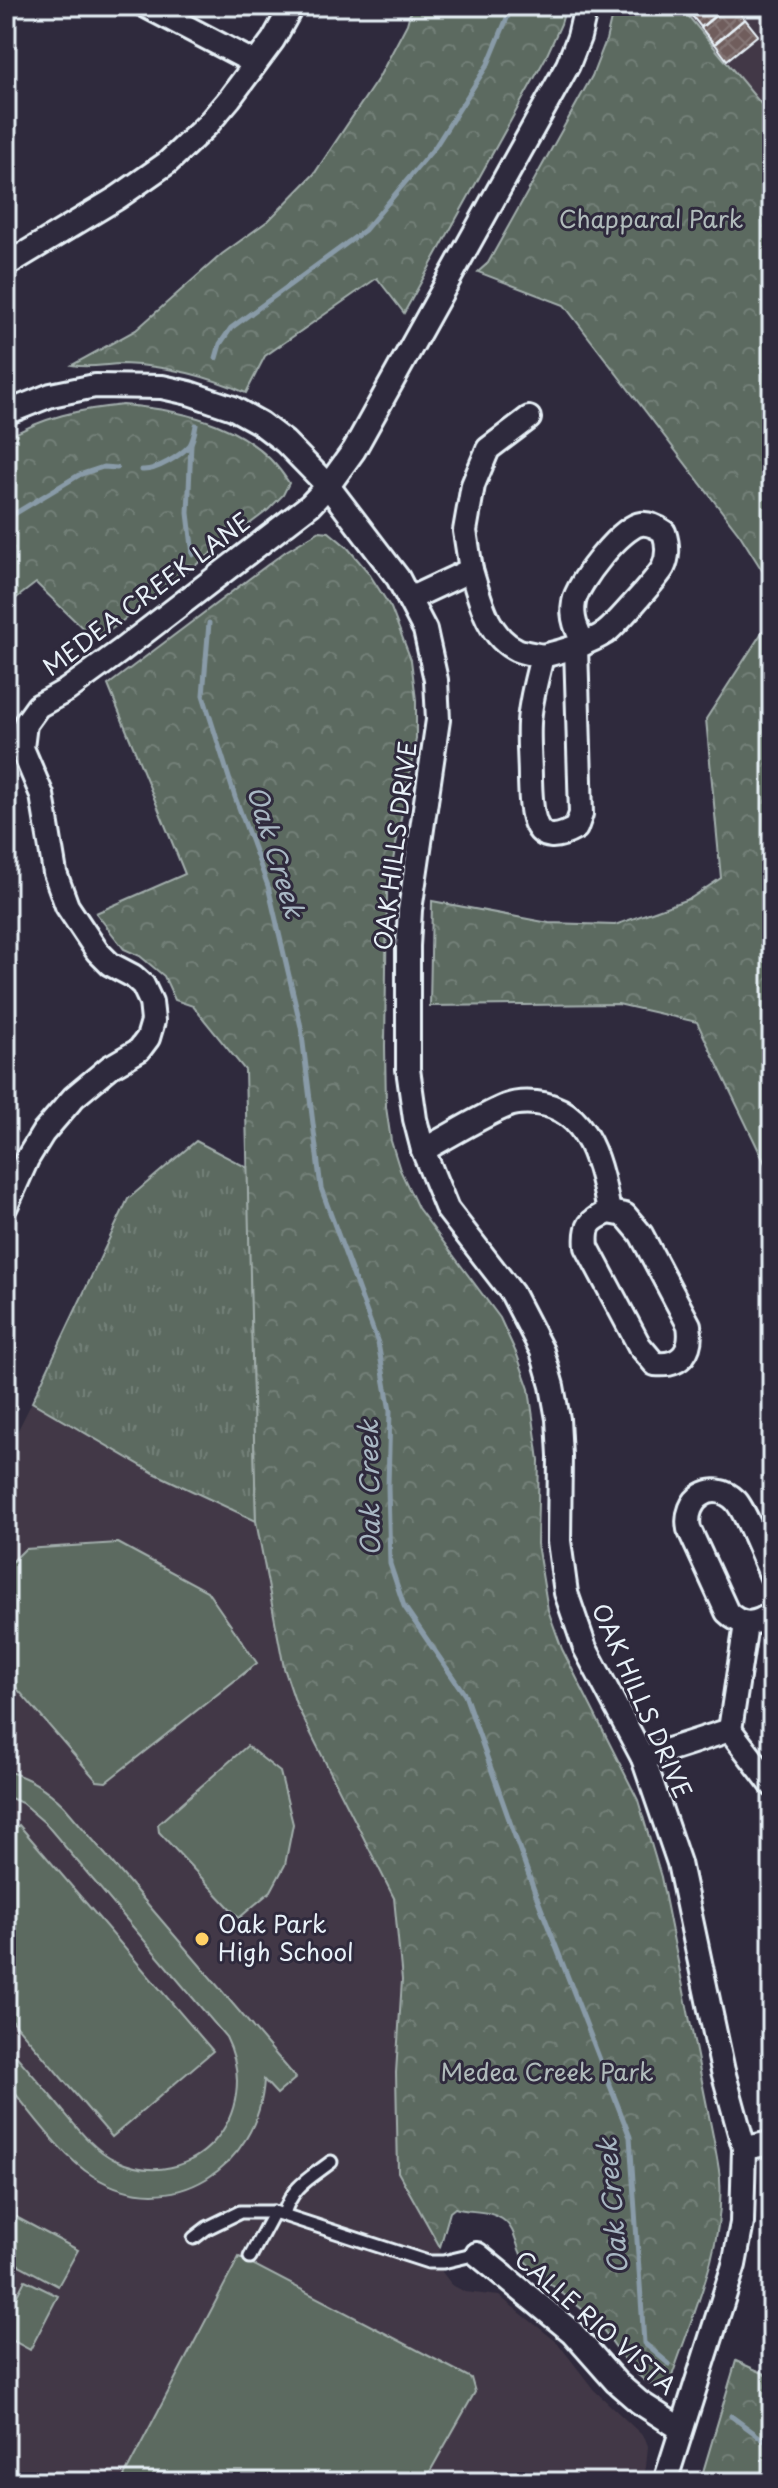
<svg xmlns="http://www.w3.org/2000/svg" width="778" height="2488" font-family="'Playpen Sans',sans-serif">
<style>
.built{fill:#423946}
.grass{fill:url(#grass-tufts);stroke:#a2aeac;stroke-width:2}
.park{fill:url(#park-crowns);stroke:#a2aeac;stroke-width:2}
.pitch{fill:#5c6a60;stroke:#a2aeac;stroke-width:2}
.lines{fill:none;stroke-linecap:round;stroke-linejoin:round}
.stream{stroke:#899ba8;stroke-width:5}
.building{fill:url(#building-cross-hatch);stroke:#e8f1f8;stroke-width:2}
.service-casing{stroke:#e8f1f8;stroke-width:17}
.minor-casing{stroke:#e8f1f8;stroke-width:28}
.service{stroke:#2f2a3d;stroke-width:11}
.minor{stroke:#2f2a3d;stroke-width:22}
.poi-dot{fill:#ffd166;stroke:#2f2a3d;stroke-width:3}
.labels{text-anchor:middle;stroke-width:6;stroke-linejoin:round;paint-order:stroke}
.park-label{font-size:24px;fill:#b0bbbb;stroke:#2f2a3d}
.street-label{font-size:24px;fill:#e8f1f8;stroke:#2f2a3d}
.poi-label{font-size:24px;fill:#e8f1f8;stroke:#2f2a3d;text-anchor:start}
.water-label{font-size:26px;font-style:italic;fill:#a8b7c3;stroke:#2f2a3d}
</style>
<defs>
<pattern id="grass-tufts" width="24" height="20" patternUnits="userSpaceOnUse" patternTransform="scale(2)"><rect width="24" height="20" fill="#5c6a60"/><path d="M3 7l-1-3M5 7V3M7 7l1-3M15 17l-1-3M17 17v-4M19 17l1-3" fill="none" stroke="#738078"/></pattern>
<pattern id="park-crowns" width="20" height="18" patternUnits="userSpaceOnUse" patternTransform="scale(2)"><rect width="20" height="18" fill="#5c6a60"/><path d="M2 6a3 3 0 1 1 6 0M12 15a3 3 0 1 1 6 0" fill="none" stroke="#738078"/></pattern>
<pattern id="building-cross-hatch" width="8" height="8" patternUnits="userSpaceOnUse" patternTransform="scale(2)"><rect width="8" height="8" fill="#6f5d5c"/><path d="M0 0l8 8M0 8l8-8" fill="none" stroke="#847574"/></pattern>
</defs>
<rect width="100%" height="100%" fill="#2f2a3d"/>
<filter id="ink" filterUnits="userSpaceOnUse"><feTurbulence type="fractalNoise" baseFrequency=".0125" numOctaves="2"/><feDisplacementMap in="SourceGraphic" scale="16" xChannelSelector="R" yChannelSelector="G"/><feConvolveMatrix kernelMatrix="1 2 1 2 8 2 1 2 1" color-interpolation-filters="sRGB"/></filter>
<g filter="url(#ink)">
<g class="built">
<path d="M680,6H772V117Z"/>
<path d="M32,1402L154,1473L256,1521L284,1668L296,1704L394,1898L402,1980L396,2073L398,2172L440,2247L439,2258L442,2272L452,2285L465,2292L499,2296L557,2342L594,2390L645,2438L648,2446L646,2467L642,2482H6V1454Z"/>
</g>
<path class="grass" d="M196,1141L248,1168L256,1521L154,1473L32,1402L128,1199Z"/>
<g class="park">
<path d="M412,6H566L561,24L546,57L404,313L377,278L265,356L246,393C206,375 167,366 123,364C105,364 90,369 72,365L136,330L222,254L269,220L314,174L379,77L407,24Z"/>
<path d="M614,6H680L772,117V586L740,535L564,305L478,272L488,263L592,76L606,40Z"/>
<path d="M123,405C186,410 254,426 289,483L283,495L268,510L96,641L36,583L6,606V439C42,417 81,409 123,405Z"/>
<path d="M320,531L329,532L347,547L368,572L391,608L411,660L416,700V739L387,892L385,1046L386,1107L391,1141L400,1170L418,1208L500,1318L517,1355L529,1389L539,1460L537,1544L548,1610L562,1649L638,1800L661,1877L714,2141C716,2154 719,2166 720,2179C725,2247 692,2316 671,2379L663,2388C633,2383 618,2346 599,2325C577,2301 546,2285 525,2261C515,2249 518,2230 502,2219C487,2209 470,2213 455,2208L450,2212L440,2247L398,2172L396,2073L402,1980L394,1898L296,1704L284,1668L256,1521L245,1070L193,1006L175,1000L164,976L140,956L124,949L96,913L185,874L108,685L286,551Z"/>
<path d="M772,617V1178L697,1022L618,1004L430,1006L432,901L549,923L615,925L691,898L721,878L706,719Z"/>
<path d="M736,2361L772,2377V2482H700Z"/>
</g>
<g class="pitch">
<path d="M118,1543L207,1591L257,1663L106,1782L97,1781L6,1676V1568L25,1549Z"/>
<path d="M247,1746L280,1772L293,1824L285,1865L271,1891L239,1918L159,1832L158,1824Z"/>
<path d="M6,1771C29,1777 47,1789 64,1806L296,2078L277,2094L264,2080C259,2167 171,2225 93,2176C62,2157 30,2111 6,2082V2044C23,2064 41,2084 58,2105C75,2125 91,2148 115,2160C193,2197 265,2114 226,2037L45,1823L22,1803L6,1796Z"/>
<path d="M19,1825L213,2051L112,2137L6,2013V1837Z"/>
<path d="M16,2217L78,2250L58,2286L6,2258V2237Z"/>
<path d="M239,2257L471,2378L475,2392L424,2482H121Z"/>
<path d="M25,2280L58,2296L30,2350L6,2337V2317Z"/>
</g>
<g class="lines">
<g class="stream">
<path d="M216,358L220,344L231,328L365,230L435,147L488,64L512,6"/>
<path d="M191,444L188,513L193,555"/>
<path d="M142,470C156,471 180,456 190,445C193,440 195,431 196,425"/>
<path d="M6,519L79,475L103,467L117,468"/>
<path d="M209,623L203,695L235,797L268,886L301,1027L321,1188L378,1343L390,1411L388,1487L390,1564L404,1606L465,1695L534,1890L630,2137L644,2343L669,2364"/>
<path d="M731,2416L772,2446"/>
</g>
</g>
<g class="building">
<path d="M694,6H726L701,27L688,11Z"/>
<path d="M728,6H734L744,19L714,44L701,28Z"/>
<path d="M745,19L758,35L727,60L715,44Z"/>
</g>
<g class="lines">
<g class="service-casing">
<g id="service">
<path d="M284,2214C292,2186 309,2179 331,2162"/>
<path d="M194,2238L207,2228L240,2212H274L428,2262H443L477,2254"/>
<path d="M250,2257L274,2212"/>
</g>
</g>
<g class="minor-casing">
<g id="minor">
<path d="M146,6L255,63"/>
<path d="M6,265L117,198L167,163L207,125L230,98L273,40L292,6"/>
<path d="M6,413L51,395L95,386L162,387L189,393L233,408L260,423L285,442L328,486L398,578L425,630L436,680L438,720L410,910L408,946V1069L415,1119L423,1150L447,1209L512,1293L542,1351L552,1386L558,1419L560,1456L559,1541L566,1593L585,1648L643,1758L679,1863L723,2071L744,2148L742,2223L734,2265L665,2482"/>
<path d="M471,570C480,599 487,636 517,650C524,653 534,654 542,656C537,678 530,701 529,723C528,741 530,761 530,779C531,811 531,854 576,828L581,814L576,647"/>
<path d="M409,599L471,570L465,531L473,485L488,449L529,418"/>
<path d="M542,656C564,651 586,645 605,633C614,627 658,577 663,568C669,556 668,544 664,532C657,527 650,523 641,524C622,526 577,583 574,602C571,618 577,630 584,644"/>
<path d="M423,1150C450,1136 477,1118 506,1106C516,1102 526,1102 536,1103C590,1108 601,1168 609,1212"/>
<path d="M6,1206L27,1159L43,1133L74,1097L110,1067L139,1050L148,1038L153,1021L151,1002L143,985L133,976L110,964L97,951L67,906L55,873L42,795L22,748L25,724L38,706L67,690L119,652L310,505L328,486L354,450L568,65L579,37L586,6"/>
<path d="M609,1212L625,1215L641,1234L689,1325C693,1350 682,1367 655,1364L639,1345L587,1247C585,1226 589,1220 609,1212Z"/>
<path d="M772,1577C765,1561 746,1512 736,1501C713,1478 683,1499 689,1529L727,1612C742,1627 756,1625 772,1613"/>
<path d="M730,1730L746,1624"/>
<path d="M730,1730L772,1785"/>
<path d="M643,1758L730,1730"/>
<path d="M744,2148L772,2143"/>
<path d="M477,2254L572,2332L616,2382L639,2402L681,2429"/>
</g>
</g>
<use href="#service" class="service"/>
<use href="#minor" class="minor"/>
</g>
</g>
<circle class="poi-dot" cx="202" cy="1939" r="8"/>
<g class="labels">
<g class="park-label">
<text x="651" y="228">Chapparal Park</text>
<text x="547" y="2081">Medea Creek Park</text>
</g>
<g class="street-label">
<text transform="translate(147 595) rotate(-37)" y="8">MEDEA CREEK LANE</text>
<text transform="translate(396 846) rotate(-83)" y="8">OAK HILLS DRIVE</text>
<text transform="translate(641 1701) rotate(66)" y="8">OAK HILLS DRIVE</text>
<text transform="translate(595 2323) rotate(41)" y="8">CALLE RIO VISTA</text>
</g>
<g class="poi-label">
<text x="218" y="1933">Oak Park<tspan x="218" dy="28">High School</tspan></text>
</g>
<g class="water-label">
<text transform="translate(275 852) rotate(73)" y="9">Oak Creek</text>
<text transform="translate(370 1488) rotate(-91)" y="9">Oak Creek</text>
<text transform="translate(613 2206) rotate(-95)" y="9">Oak Creek</text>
</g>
</g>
<rect width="778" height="2488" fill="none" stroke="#2f2a3d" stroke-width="32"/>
<rect x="16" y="16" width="746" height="2456" fill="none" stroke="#e8f1f8" stroke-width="3" filter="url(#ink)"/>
</svg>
